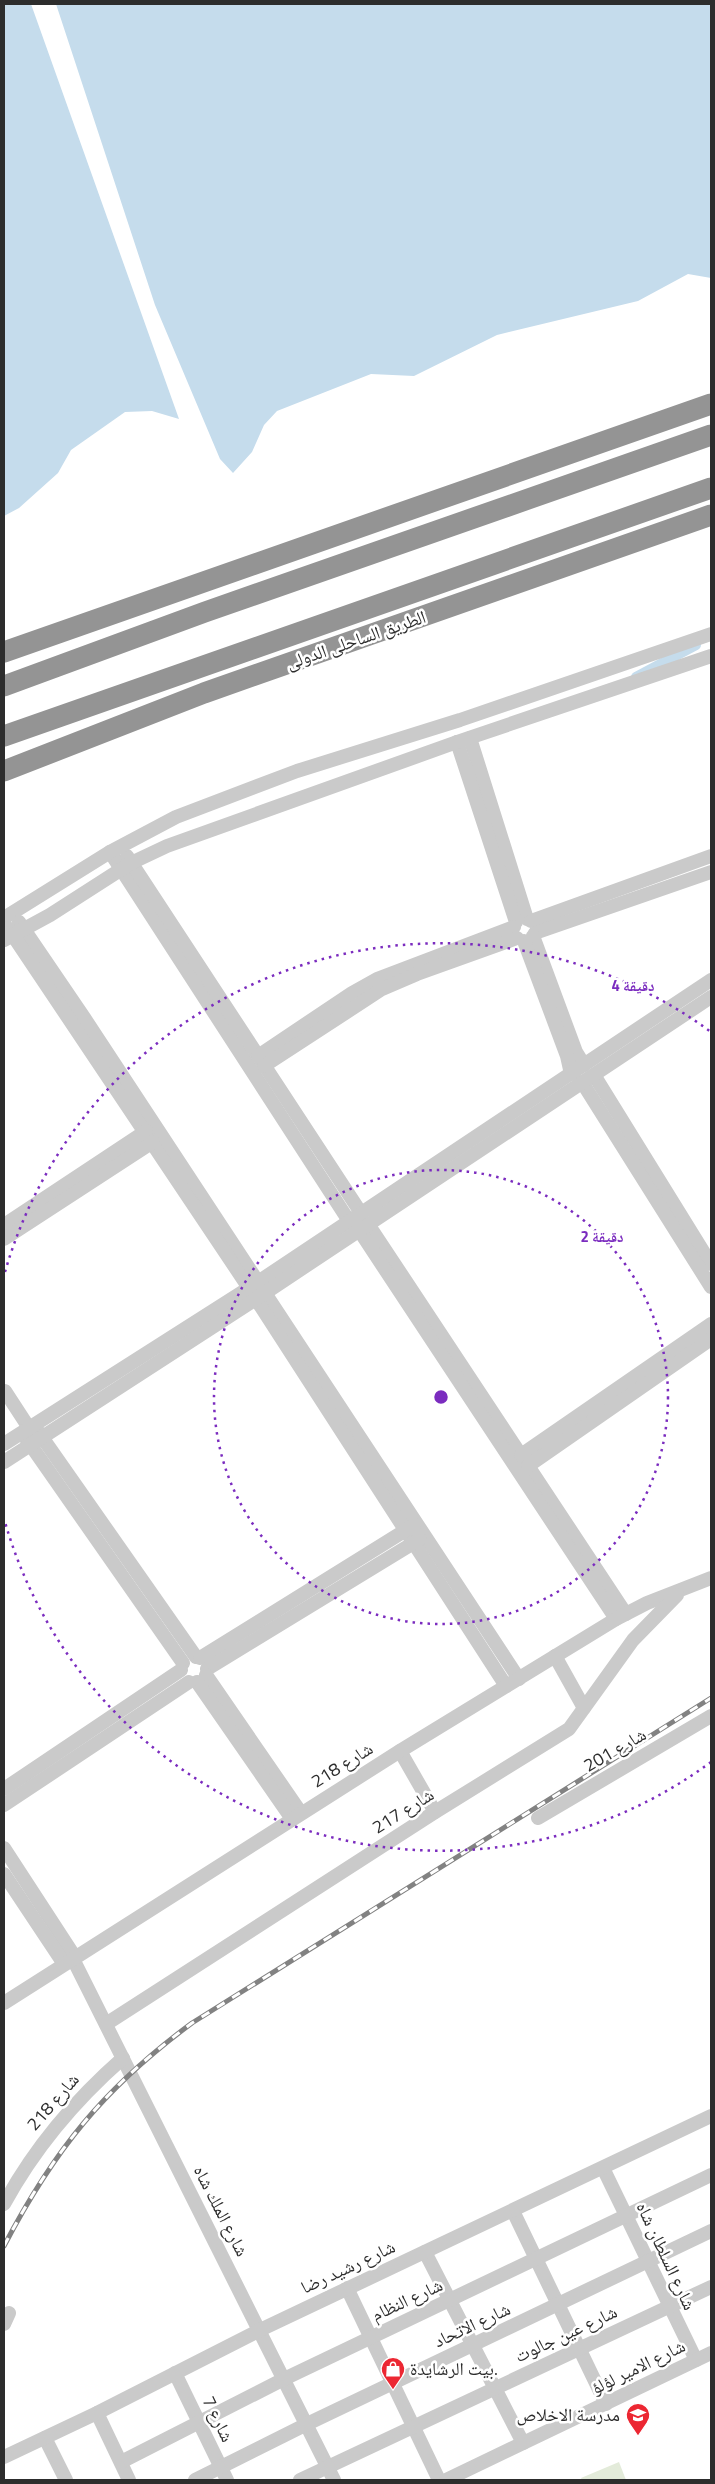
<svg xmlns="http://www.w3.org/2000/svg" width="715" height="2484" font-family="'Titillium Web','Noto Naskh Arabic',sans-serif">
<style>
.green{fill:#e3ebda}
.water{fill:#c5dcec}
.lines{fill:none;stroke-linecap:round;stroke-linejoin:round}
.canal{stroke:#c5dcec;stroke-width:10}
.minor{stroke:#cacaca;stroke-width:14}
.highway{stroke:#949494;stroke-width:21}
.rail-casing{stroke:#828282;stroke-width:5}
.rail{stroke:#fff;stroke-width:3;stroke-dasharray:9;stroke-linecap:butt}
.ring{fill:none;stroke:#7b2cbf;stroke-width:2.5;stroke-dasharray:2.5 5}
.labels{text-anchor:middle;stroke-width:5;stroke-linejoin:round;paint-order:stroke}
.street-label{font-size:18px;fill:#2d2d2d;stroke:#fff}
.poi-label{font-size:18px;fill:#2d2d2d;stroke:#fff;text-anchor:start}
.centre{fill:#7b2cbf;stroke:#fff;stroke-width:2.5}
.ring-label{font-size:15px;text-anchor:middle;font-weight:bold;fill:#7b2cbf;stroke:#fff;stroke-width:5;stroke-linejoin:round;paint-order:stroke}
</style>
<rect width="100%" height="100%" fill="#fff"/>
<path class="green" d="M619,2462L626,2480H582L581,2478Z"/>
<g class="water">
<path d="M4,4H31L179,419L152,411L125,412L71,450L58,473L19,508L4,516Z"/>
<path d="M56,4H711V278L688,274L638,301L497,335L414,376L371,374L277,411L264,425L252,452L233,473L220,459L155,305Z"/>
</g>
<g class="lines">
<path class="canal" d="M636,677L696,645"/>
<g class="minor">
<path d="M470,738L527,919"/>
<path d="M457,742L516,922"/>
<path d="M110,852L349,1221"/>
<path d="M127,856L361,1213"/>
<path d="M4,918L110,852L176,817L297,771L460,720L711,634"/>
<path d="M531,921L711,856"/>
<path d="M19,922L85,1019L258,1282"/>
<path d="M8,928L249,1288"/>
<path d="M535,933L711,872"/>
<path d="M533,936L576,1052L584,1065"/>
<path d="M4,940L50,915L131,863L167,846L457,742L711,656"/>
<path d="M524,941L567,1056L571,1074"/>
<path d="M258,1056L352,993L377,979L514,927"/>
<path d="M264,1066L382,989L417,974L517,938"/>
<path d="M594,1075L711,1264"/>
<path d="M582,1082L711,1287"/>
<path d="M368,1224L626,1614"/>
<path d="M4,1225L146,1131"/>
<path d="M359,1230L616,1619"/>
<path d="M4,1239L153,1142"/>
<path d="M265,1293L519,1679"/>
<path d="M256,1299L506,1686"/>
<path d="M5,1391L33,1434"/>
<path d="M37,1430L196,1657"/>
<path d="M25,1437L183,1663"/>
<path d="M4,1444L249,1288L711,980"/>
<path d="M521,1455L711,1324"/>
<path d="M4,1462L265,1293L711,997"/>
<path d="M528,1466L711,1339"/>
<path d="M555,1656L584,1708"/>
<path d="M200,1658L414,1525"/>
<path d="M207,1669L420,1539"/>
<path d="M206,1675L301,1813"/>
<path d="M197,1682L292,1819"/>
<path d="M400,1751L435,1812"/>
<path d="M4,1789L181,1670"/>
<path d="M4,1805L189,1682"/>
<path d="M538,1818L711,1716"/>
<path d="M4,1848L75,1957"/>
<path d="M4,1874L64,1964"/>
<path d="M73,1959L334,2480"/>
<path d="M4,2003L400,1751L616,1619L647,1603L711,1578"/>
<path d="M106,2024L435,1812L569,1729L633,1640L677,1595"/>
<path d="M603,2168L696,2360"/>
<path d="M4,2204C35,2147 74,2101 123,2058"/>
<path d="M513,2211L606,2404"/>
<path d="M425,2252L523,2443"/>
<path d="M347,2288L439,2480"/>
<path d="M4,2324L9,2313"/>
<path d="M175,2373L227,2480"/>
<path d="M97,2413L129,2480"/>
<path d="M45,2438L66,2480"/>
<path d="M4,2457L97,2413L260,2330L711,2116"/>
<path d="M121,2462L284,2379L711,2175"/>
<path d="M195,2480L307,2424L711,2231"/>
<path d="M300,2480L711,2287"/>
<path d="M446,2480L711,2353"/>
</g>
<g class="highway">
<path d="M4,652L711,404"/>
<path d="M4,686L205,612L711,435"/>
<path d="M4,736L711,488"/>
<path d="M4,771L204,693L711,515"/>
</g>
<g class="rail-casing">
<path id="rail" d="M4,2246C54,2150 104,2088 192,2023L711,1698"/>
</g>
<use href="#rail" class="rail"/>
</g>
<g class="ring">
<circle cx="441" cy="1397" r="227"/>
<path d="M711 1762A454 454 0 0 1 5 1522M5 1272A454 454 0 0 1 711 1032"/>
</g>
<defs>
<g id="shop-pin" transform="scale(1.25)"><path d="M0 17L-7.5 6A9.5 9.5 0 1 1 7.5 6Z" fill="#ec2732" stroke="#fff"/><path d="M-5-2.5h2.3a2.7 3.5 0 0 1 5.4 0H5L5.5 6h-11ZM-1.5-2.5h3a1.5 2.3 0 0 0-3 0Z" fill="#fff"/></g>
<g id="school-pin" transform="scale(1.25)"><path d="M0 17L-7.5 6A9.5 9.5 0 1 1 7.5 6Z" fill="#ec2732" stroke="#fff"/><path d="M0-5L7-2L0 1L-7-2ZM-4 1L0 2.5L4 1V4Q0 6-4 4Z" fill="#fff"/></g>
</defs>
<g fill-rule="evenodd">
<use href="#shop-pin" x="393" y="2369"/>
<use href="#school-pin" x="638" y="2415"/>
</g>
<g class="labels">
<g class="street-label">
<text transform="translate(356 640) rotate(-19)" y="6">الطريق الساحلى الدولى</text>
<text transform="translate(615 1750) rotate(-30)" y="6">شارع 201</text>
<text transform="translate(342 1765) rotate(-32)" y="6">شارع 218</text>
<text transform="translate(403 1811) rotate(-32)" y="6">شارع 217</text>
<text transform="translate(53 2102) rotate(-49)" y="6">شارع 218</text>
<text transform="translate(221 2211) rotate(63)" y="6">شارع الملك شاه</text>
<text transform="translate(666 2256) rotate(65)" y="6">شارع السلطان شاه</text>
<text transform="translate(348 2267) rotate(-25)" y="6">شارع رشيد رضا</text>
<text transform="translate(407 2300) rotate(-25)" y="6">شارع النظام</text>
<text transform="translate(472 2325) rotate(-25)" y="6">شارع الاتحاد</text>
<text transform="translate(566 2334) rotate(-25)" y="6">شارع عين جالوت</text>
<text transform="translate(638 2367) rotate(-26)" y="6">شارع الامير لؤلؤ</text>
<text transform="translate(218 2419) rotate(64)" y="6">شارع 7</text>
</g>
<g class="poi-label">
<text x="410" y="2375">بيت الرشايدة.</text>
<text x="620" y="2421" text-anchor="end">مدرسة الاخلاص</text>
</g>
</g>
<circle cx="441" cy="1397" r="8" class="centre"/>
<g class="ring-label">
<text x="633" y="991">4 دقيقة</text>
<text x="602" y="1242">2 دقيقة</text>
</g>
<rect width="715" height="2484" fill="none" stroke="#2d2d2d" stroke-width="10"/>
</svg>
